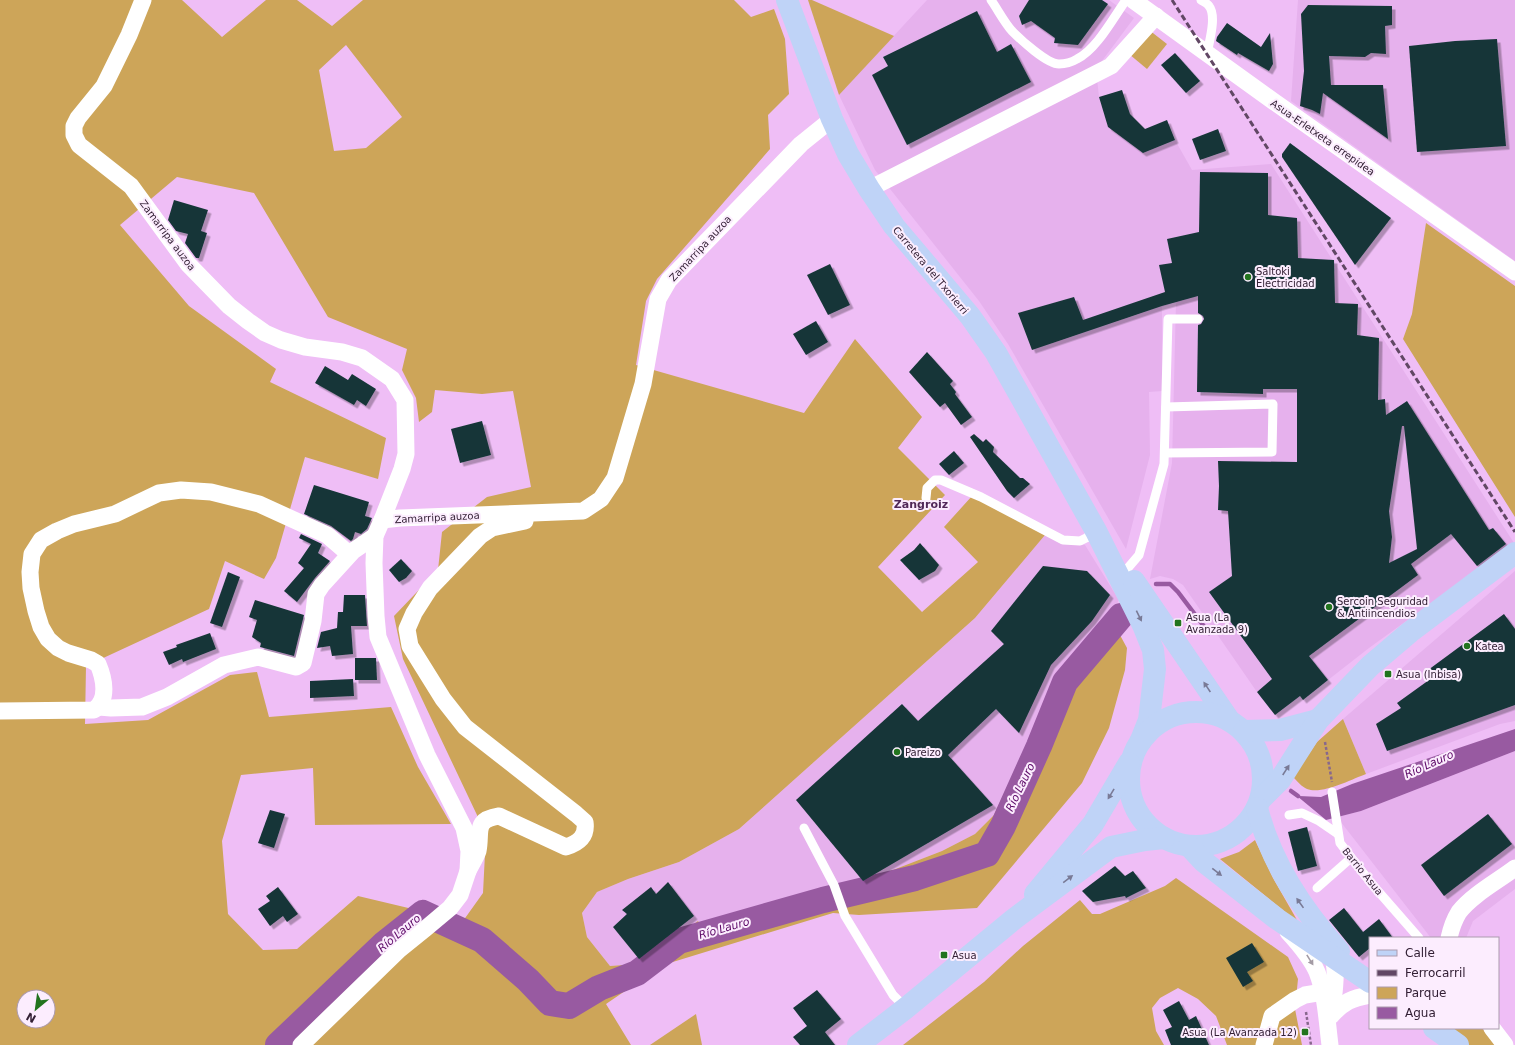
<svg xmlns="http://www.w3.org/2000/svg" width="1515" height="1045" font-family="'DejaVu Sans',sans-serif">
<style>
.built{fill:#e6b1ed}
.green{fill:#cda559;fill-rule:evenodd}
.water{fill:#985aa1}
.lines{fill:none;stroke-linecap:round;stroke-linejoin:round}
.stream{stroke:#985aa1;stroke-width:4.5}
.river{stroke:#985aa1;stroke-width:26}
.building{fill:#173638;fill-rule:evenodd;filter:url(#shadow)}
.path{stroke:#88688d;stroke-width:2.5;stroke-dasharray:3 2;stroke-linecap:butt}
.service{stroke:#fff;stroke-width:9}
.minor{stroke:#fff;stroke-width:17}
.primary{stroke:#bfd3f7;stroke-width:22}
.rail{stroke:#614764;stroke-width:3;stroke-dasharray:6 3;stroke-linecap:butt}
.oneway{fill:#797a96}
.oneway2{fill:#a39ba4}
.poi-dot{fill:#22741e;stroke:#fcedfe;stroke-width:1.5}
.labels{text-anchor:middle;stroke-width:4;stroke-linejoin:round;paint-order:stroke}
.street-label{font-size:10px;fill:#332035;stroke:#fcedfe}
.poi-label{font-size:10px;fill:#332035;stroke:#fcedfe;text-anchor:start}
.neighbourhood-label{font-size:11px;font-weight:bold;fill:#512857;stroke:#fcedfe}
.water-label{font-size:11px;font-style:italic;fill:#5c0867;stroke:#fcedfe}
</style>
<defs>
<filter id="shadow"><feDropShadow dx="3.5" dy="3.5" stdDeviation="0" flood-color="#0004"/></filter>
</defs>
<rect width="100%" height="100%" fill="#efbef6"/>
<g class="built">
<path d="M927,0H1109L1134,18L1096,69L1099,97L1108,127L1143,153L1175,140L1192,170L1271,164L1514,543L1369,648L1328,680L1307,653L1257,692L1183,585L1173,579L1160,576L1150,579L1172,463L1176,302L1162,307V391L1149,392L1150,455L1126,549L1008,344L979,301L875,170L839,95Z"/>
<path d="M1298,0H1515V261L1291,101Z"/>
<path d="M1045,535L1085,545L1119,600L994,815L975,834L942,851L862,882L820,893L703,928L698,921L638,964L610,966L587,937L582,913L597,892L628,879L679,862L739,829L975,618Z"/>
<path d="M1515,571V721L1500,724L1366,774L1343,719Z"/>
<path d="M1515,751V889L1473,921L1466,938H1431L1337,817L1361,811Z"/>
</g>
<g class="green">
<path d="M0,0H182L222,37L266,0H297L332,26L363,0H734L751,17L774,9L785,39L789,94L768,115L770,149L657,279L646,301L636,365L804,413L855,339L922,417L898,448L945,495L878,567L922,612L978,562L944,527L972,496L1045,535L975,618L739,829L679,862L628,879L597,892L582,913L587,937L610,966L638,964L698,921L703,928L820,893L862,882L942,851L975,834L994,815L1061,671L1113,612L1114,624L1127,648L1125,670L1109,728L1082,783L977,908L859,915L833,913L663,965L606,1004L631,1045H0ZM346,45L402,117L366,148L334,151L319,70ZM177,177L254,193L328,317L407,349L402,370L416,398L419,422L432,412L435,390L482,394L513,391L531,487L487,497L442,532L438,570L394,616L403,659L486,834L483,893L463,921L358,896L297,949L263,950L228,914L222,841L241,775L313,768L315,825L451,824L418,767L391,707L269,717L257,672L230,675L148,720L85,724L86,666L209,609L225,561L264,579L276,558L305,457L378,479L386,438L270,382L276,369L189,306L120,225ZM24,997H48V1021H24Z"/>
<path d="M808,0H812L894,36L839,95Z"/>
<path d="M1149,30L1167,44L1147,69L1129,54Z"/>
<path d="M1426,223L1515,286V517L1403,339L1412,314Z"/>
<path d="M1343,719L1366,774C1352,779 1322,795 1307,789C1302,787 1297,781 1293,777L1317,742Z"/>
<path d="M1255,840L1273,878L1297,920H1295L1220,859L1239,852Z"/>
<path d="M1176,878L1288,957L1298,979L1295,1009L1302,1045H1227L1216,1016L1198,999L1178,988L1160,998L1152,1008L1156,1031L1164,1045H903L984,982L1023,946L1080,900L1092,914H1100L1165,886Z"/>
<path d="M696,1014L702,1045H650Z"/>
<path d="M1445,1028H1482L1495,1045H1469Z"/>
</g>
<path class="water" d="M1515,729V751L1361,811L1326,820L1291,791L1299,796L1321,797L1352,784Z"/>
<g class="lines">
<g class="stream">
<path d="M1156,584H1170L1178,592L1209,633"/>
<path d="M1291,791L1298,796"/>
</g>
<path class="river" d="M278,1045L384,944L423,913L482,940L528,980L550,1003L569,1006L599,988L637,973L679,941L823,900L915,878L987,854L1003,826L1039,746L1065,682L1121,616"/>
</g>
<g class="building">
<path d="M1029,0H1102L1108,4L1078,45L1054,43L1055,38L1031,21L1022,25L1019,16Z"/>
<path d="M1308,5L1392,6V25L1385,26L1386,54L1371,53L1365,57L1329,56L1331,85H1383L1388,139L1323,93L1320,114L1312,110L1300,106L1304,71L1301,14Z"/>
<path d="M977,11L997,52L1011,44L1031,82L907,145L872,75L888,66L883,57Z"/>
<path d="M1227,23L1261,47L1270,33L1273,64L1269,71L1238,53L1237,55L1216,41L1217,37Z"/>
<path d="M1497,39L1506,146L1417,152L1409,46L1455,41Z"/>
<path d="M1175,53L1200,81L1186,93L1161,65Z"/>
<path d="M1122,90L1130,114L1145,129L1167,120L1175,140L1143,153L1108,127L1099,97Z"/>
<path d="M1218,129L1226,151L1200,160L1192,139Z"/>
<path d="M1290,143L1391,218L1355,265L1282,157V154Z"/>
<path d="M1200,172L1268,173V215L1297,218L1298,258L1334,260L1335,303L1358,304L1357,335L1379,338L1378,400L1385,399L1386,415L1407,401L1489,530L1493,528L1506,544L1477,566L1451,534L1411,564L1418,575L1309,656L1328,680L1303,700L1300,696L1275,715L1257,692L1272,679L1209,592L1232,576L1228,511L1218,510L1219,486L1218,461L1297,462V389H1263V394L1197,392L1198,325L1201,324L1204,319L1203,316L1198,313V296L1162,306L1032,350L1018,313L1074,297L1083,320L1165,292L1159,265L1172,263L1167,239L1199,232ZM1402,426H1404L1417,549L1389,563L1392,537L1389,511Z"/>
<path d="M174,200L208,210L201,231L207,233L199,258H196L185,243L188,234L176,231L168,220Z"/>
<path d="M830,264L850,305L828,315L807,275Z"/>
<path d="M816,321L828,342L806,355L793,334Z"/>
<path d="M927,352L953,381L950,384L956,392L955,394L972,417L961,425L945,403L940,407L909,372Z"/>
<path d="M325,366L348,380L352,374L376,389L366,406L357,400L354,405L315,383Z"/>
<path d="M482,421L491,455L460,463L451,429Z"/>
<path d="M974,434L983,442L986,439L994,447L993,452L1020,478H1023L1030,484L1014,498L1007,491L970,437Z"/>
<path d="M954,451L964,463L949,475L939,464Z"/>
<path d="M314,485L369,502L365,516L372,518L367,529L361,534L355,532L353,539L351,541L331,526L304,514Z"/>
<path d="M301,534L322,544L318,553L330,561L315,578L297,602L284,591L304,568L298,563L311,544L299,538Z"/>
<path d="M920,543L939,565L935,571L919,580L900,560L914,550Z"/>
<path d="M401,559L412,571L406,578L399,582L389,570Z"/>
<path d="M1043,566L1087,571L1110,595L1092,621L1051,665L1019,733L996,709L948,755L993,805L863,881L796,800L902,704L918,721L1004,644L991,631Z"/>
<path d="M228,572L240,577L222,627L210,623Z"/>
<path d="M344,595H365L367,626H351L353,654L332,656L330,646L317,648L321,632L337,628L338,612H343Z"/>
<path d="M255,600L304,615L294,656L260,647L261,643L252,637L257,620L249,617Z"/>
<path d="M1504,614L1515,629V705L1387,751L1376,724L1401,708L1397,703L1429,680L1424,673Z"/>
<path d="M210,633L216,649L183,662L182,659L169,665L163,652L177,647L176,645Z"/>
<path d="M355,658H376L377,680H355Z"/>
<path d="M353,679L354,696L310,698V681Z"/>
<path d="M270,810L285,814L274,848L258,843Z"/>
<path d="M1488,814L1512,844L1444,896L1421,865Z"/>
<path d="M1307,827L1317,866L1298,871L1288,832Z"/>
<path d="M1115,866L1125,876L1133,871L1146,888L1126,898L1125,896L1093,902L1082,891Z"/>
<path d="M668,882L694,916L639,959L613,927L627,914L622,910L651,887L656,894Z"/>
<path d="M278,887L298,914L287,922L283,916L270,926L258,909L270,901L266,896Z"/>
<path d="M1344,908L1363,932L1379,919L1393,938H1370V948L1359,957L1329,920Z"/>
<path d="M1252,943L1264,962L1247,972L1253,981L1243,987L1226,958Z"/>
<path d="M817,990L841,1019L825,1032L835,1045H800L793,1037L807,1026L793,1008Z"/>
<path d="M1179,1001L1189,1020L1196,1016L1209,1045H1171L1165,1030L1172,1027L1163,1010Z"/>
</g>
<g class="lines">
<g class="path">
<path d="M1325,742L1332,782"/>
<path d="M1306,1012L1311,1045"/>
</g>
<g class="service">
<path d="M991,0C998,10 1004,22 1012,31C1021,40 1047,64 1059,64C1065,64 1072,62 1077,59C1097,49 1113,18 1126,0"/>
<path d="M1201,0C1204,2 1208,4 1209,6C1217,16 1209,42 1207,54"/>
<path d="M1165,453L1272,452L1273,404L1166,407"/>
<path d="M926,498L927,488L935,480H941L981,497L1063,540L1080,541L1086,538L1096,531"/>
<path d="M1127,569L1139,555L1164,464L1168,319H1198"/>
<path d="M1332,792L1340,843L1371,883L1419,938"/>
<path d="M1289,815L1302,813L1319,821L1338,834"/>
<path d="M804,828L834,885L845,916L893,995L906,1008"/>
<path d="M1317,888L1351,858"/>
</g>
<g class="minor">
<path d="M143,0L129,35L104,86L78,118L74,126V135L79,145L131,186L188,264L229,306L248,321L265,333L281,340L305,347L342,352L362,358L392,379L405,400L406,454L402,469L382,520L400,518L583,511L601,499L615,478L643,384L658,299L669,280L801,144L832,119"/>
<path d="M1133,0L1273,101L1515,272"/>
<path d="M869,189L1111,66L1156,16"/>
<path d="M99,707L111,708L142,707L167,697L224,665L258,657L296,667L303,663L313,621L316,594L322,585L353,551L375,536"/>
<path d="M0,711L94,710C109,700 104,678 98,664L91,660L68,653L58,648L48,639L41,627L36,611L31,588L30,572L32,554L41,540L57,531L74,524L115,514L159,493L181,490L211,492L259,504L327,535L349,554"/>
<path d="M468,871C471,865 476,857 478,851C482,832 473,820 499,816L566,847C579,843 587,836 585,822L576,814L465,727L443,699L410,646L407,629L414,613L430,588L480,536L492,528L525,521"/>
<path d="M1288,932C1299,944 1311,958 1317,972C1326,995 1327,1022 1330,1045"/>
<path d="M1449,938C1451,929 1454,920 1459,912C1472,895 1498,881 1515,868"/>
<path d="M1330,949C1339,968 1334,991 1332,1011"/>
<path d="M1331,1016C1343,1002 1352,998 1370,995"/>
<path d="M1492,1028L1505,1045"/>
<path d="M301,1045L399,950L425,929L450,908L460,895L468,871L469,851L464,828L427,755L378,637L376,616L374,563L375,536L382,520"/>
<path d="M1264,1045L1272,1016L1295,1000L1305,995L1323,992"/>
</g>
<g class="primary">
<path d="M787,0L832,119L848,154L869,189L894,226L970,316L996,353L1096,531L1143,625L1153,650L1155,669L1149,720L1141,740"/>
<path d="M1134,581L1229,720"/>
<circle cx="1196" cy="779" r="67"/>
<path d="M1244,731L1280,730L1318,720"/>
<path d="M1261,799L1280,780L1318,720L1370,666L1410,632L1515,553"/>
<path d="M1257,808C1271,863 1302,909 1339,951"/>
<path d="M1189,846L1203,861L1277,919L1370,982"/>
<path d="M1035,894L1093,824L1129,763"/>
<path d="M1434,1028L1458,1045"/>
<path d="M858,1045L906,1008L1014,919L1111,847L1145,840L1164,838"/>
</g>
<path class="rail" d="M1172,0L1515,532"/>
</g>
<defs><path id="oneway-solid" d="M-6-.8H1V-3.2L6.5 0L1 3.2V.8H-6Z"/></defs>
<g class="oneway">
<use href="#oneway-solid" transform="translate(1139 616) rotate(64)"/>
<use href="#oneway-solid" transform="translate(1207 687) rotate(-124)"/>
<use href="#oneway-solid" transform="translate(1286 770) rotate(-57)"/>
<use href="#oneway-solid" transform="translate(1111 794) rotate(121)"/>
<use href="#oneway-solid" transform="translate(1217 872) rotate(38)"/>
<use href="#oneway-solid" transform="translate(1068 879) rotate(-37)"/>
<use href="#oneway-solid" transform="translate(1300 903) rotate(-125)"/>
</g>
<use class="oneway2" href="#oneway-solid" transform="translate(1310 960) rotate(58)"/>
<g class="poi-dot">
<circle cx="1248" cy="277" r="4"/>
<circle cx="1329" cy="607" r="4"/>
<rect x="1174" y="619" width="8" height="8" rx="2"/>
<circle cx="1467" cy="646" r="4"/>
<rect x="1384" y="670" width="8" height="8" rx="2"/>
<circle cx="897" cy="752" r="4"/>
<rect x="940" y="951" width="8" height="8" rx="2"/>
<rect x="1301" y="1028" width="8" height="8" rx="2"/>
</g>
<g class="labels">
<g class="street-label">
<text transform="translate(1323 137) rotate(35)" y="4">Asua-Erletxeta errepidea</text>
<text transform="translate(168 235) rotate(53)" y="4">Zamarripa auzoa</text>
<text transform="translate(700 248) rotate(-47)" y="4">Zamarripa auzoa</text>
<text transform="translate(931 270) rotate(50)" y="4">Carretera del Txorierri</text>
<text transform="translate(437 517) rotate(-3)" y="4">Zamarripa auzoa</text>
<text transform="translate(1363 871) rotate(51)" y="4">Barrio Asua</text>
</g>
<g class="poi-label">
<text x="1256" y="275">Saltoki<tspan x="1256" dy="12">Electricidad</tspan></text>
<text x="1337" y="605">Sercoin Seguridad<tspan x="1337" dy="12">&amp; Antiincendios</tspan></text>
<text x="1186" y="621">Asua (La<tspan x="1186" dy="12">Avanzada 9)</tspan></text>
<text x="1475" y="650">Katea</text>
<text x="1396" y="678">Asua (Inbisa)</text>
<text x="905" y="756">Pareizo</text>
<text x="952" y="959">Asua</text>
<text x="1297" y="1036" text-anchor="end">Asua (La Avanzada 12)</text>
</g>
<g class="neighbourhood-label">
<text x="921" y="508">Zangroiz</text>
</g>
<g class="water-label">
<text transform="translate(1429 764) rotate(-24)" y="4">Río Lauro</text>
<text transform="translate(1020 787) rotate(-64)" y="4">Río Lauro</text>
<text transform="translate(724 928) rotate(-16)" y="4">Río Lauro</text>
<text transform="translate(399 933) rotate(-40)" y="4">Río Lauro</text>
</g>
</g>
<rect x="1369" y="937" width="130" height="92" fill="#fcedfe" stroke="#ac9bae"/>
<rect x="1377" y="950" width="20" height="6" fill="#bfd3f7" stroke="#ac9bae"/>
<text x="1405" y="957" font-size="12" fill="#332035">Calle</text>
<rect x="1377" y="970" width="20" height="6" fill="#614764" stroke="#ac9bae"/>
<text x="1405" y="977" font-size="12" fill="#332035">Ferrocarril</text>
<rect x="1377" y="987" width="20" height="12" fill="#cda559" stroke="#ac9bae"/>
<text x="1405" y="997" font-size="12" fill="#332035">Parque</text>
<rect x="1377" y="1007" width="20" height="12" fill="#985aa1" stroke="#ac9bae"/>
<text x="1405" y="1017" font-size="12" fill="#332035">Agua</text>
<g transform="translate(36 1009) rotate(209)"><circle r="19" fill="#fcedfe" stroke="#ac9bae"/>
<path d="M0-3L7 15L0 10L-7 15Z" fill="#22741e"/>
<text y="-6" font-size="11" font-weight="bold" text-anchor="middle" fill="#332035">N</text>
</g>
</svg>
